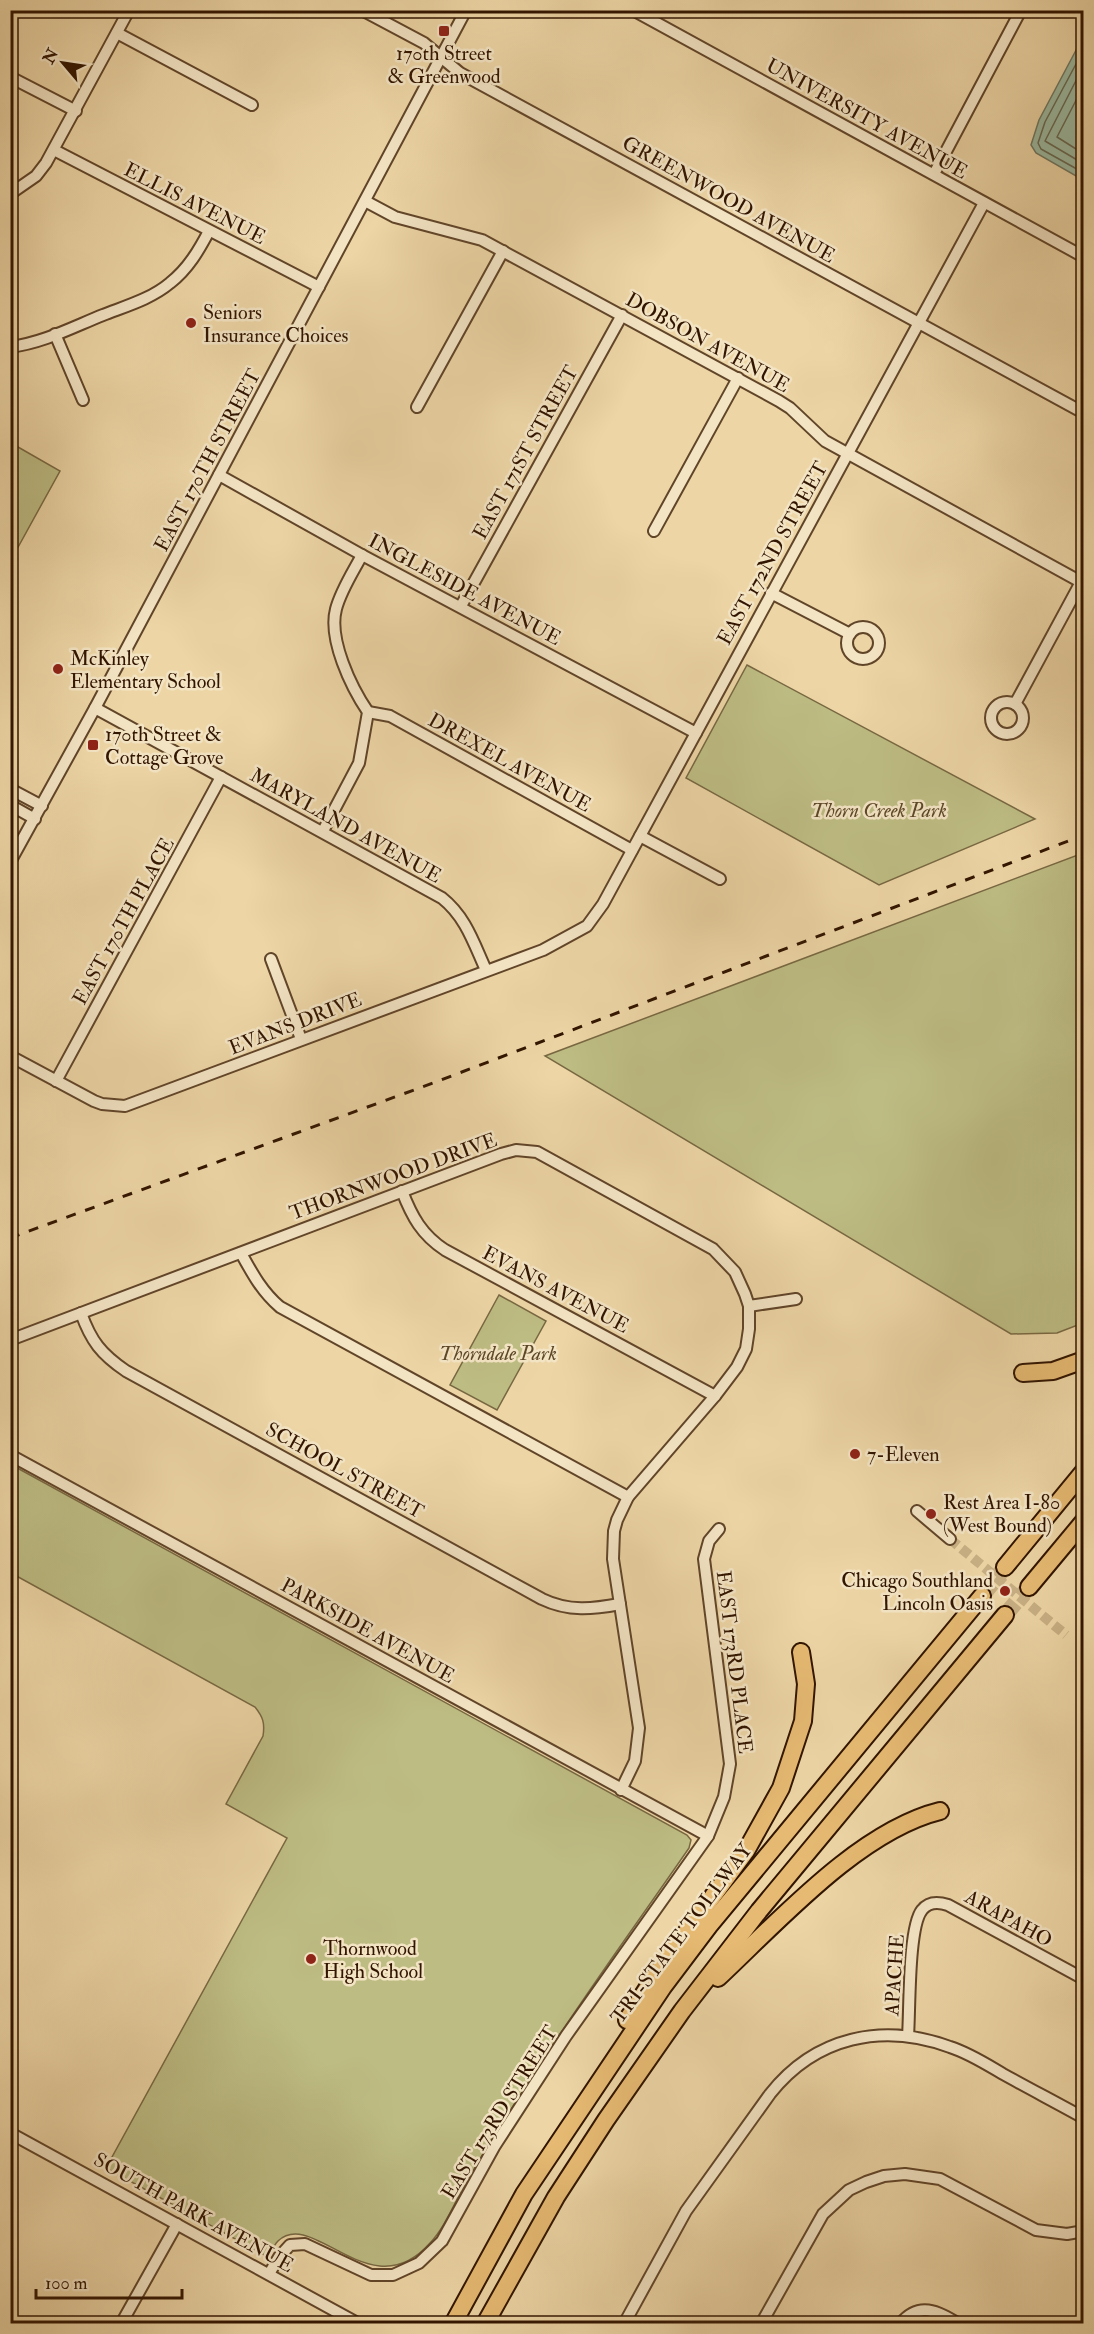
<svg xmlns="http://www.w3.org/2000/svg" width="1094" height="2334" font-family="'IM FELL Double Pica',serif">
<style>
.green{fill:#bdbc83;stroke:#786842;stroke-width:1.5}
.water{fill:#9ab9a1;stroke:#707761;stroke-width:1.5}
.lines{fill:none;stroke-linecap:round;stroke-linejoin:round}
.shore{stroke:#666750;stroke-width:1.5}
.minor-tunnel{stroke:#c8af84;stroke-width:10;stroke-dasharray:10 5;stroke-linecap:butt}
.highway-tunnel{stroke:#c8af84;stroke-width:16;stroke-dasharray:16 8;stroke-linecap:butt}
.minor-casing{stroke:#614529;stroke-width:14}
.highway-casing{stroke:#321500;stroke-width:20}
.minor{stroke:#f3e4c4;stroke-width:10}
.highway{stroke:#e6ba72;stroke-width:16}
.rail{stroke:#321500;stroke-width:3;stroke-dasharray:10 10;stroke-linecap:butt}
.poi-dot{fill:#8f2418;stroke:#f3e4c4;stroke-width:2}
.labels{text-anchor:middle;stroke-width:5;stroke-linejoin:round;paint-order:stroke}
.poi-label{font-size:20px;fill:#321500;stroke:#f3e4c4;text-anchor:start}
.street-label{font-size:20px;fill:#321500;stroke:#f3e4c4}
.park-label{font-size:20px;font-style:italic;fill:#5c4727;stroke:#f3e4c4}
</style>
<rect width="100%" height="100%" fill="#edd5a5"/>
<filter id="stains"><feTurbulence type="fractalNoise" baseFrequency=".00333" numOctaves="4"/><feColorMatrix values="0 0 0 0 .2 0 0 0 0 .09 0 0 0 0 .02 0 0 0 .5 -.17"/></filter>
<radialGradient id="worn" r=".72"><stop offset=".6" stop-color="#630" stop-opacity="0"/><stop offset="1" stop-color="#630" stop-opacity=".3"/></radialGradient>
<g class="green">
<path d="M11,443L60,471L11,560Z"/>
<path d="M747,665L1035,819L879,885L686,778Z"/>
<path d="M1083,853V1323L1057,1333L1011,1334L545,1056Z"/>
<path d="M499,1295L546,1321L497,1410L450,1385Z"/>
<path d="M10,1464L687,1835L691,1840L689,1848C634,1928 576,2006 525,2088C505,2119 485,2150 467,2181C455,2201 446,2226 430,2243C371,2310 313,2207 278,2241C274,2245 271,2252 268,2257L106,2168L287,1838L226,1804L263,1736C265,1723 263,1717 255,1707L11,1573Z"/>
</g>
<path class="water" d="M1083,37V180L1036,153L1031,145L1039,120Z"/>
<g class="lines">
<g class="shore">
<path d="M1084,49L1045,122L1038,143L1041,149L1084,173"/>
<path d="M1084,65L1045,141L1084,164"/>
<path d="M1084,85L1057,137L1084,154"/>
</g>
<path class="minor-tunnel" d="M950,1539L1066,1635"/>
<g class="highway-tunnel">
<path d="M982,1596L1005,1567"/>
<path d="M1005,1615L1029,1587"/>
</g>
<g class="minor-casing">
<g id="minor">
<path d="M362,10L424,43L460,73L1084,413"/>
<path d="M633,10L1084,257"/>
<path d="M117,33L252,105"/>
<path d="M10,77L76,111"/>
<path d="M54,150L319,287"/>
<path d="M934,174L1021,10"/>
<path d="M10,194L36,176L46,163L129,10"/>
<path d="M365,201L395,217L482,240L779,401L790,408L825,441L1081,582L1015,704"/>
<path d="M55,334L83,400"/>
<path d="M10,347C43,343 73,327 103,315C126,306 151,299 170,283C188,269 199,250 209,231"/>
<path d="M417,407L503,251"/>
<path d="M219,475L362,555L696,733"/>
<path d="M654,531L738,378"/>
<path d="M771,593L850,634"/>
<path d="M461,606L622,315"/>
<circle cx="863" cy="643" r="16"/>
<circle cx="1007" cy="718" r="16"/>
<path d="M95,708L442,898C466,917 474,944 486,970"/>
<path d="M368,712L390,716L632,850"/>
<path d="M10,789L42,806"/>
<path d="M10,805L35,819"/>
<path d="M323,831L359,763L368,712C351,687 328,639 336,609C341,590 353,572 362,555"/>
<path d="M640,836L720,879"/>
<path d="M10,862L95,708L466,10"/>
<path d="M271,959L301,1039"/>
<path d="M10,1056L94,1101L102,1104L125,1106L543,950L587,926L603,904L984,203"/>
<path d="M56,1081L221,777"/>
<path d="M402,1191C412,1217 422,1235 445,1250L715,1396"/>
<path d="M241,1253C252,1273 262,1292 280,1307L628,1497"/>
<path d="M749,1306L796,1299"/>
<path d="M81,1313C91,1341 101,1354 126,1371L542,1599C569,1612 593,1609 620,1604"/>
<path d="M10,1340L501,1154L516,1150L537,1152L713,1249L735,1272L745,1294L749,1306V1329L746,1349L737,1367L715,1396L628,1497L617,1520L614,1531L613,1559L639,1728L635,1761L621,1790"/>
<path d="M10,1455L708,1836"/>
<path d="M917,1511L950,1539"/>
<path d="M908,2036C910,2011 908,1927 922,1910C929,1901 939,1902 948,1905L1084,1979"/>
<path d="M10,2133L359,2324"/>
<path d="M269,2274L279,2257L290,2245L305,2244L371,2275H393L419,2263L442,2241L494,2147L566,2036L708,1836L724,1797L730,1764L704,1559L709,1541L719,1529"/>
<path d="M121,2324L177,2224"/>
<path d="M624,2324L686,2211L770,2094C815,2037 882,2022 950,2047C969,2053 986,2064 1003,2074C1030,2089 1057,2103 1084,2118"/>
<path d="M761,2324L823,2214L849,2190L866,2182L884,2176L905,2174L940,2179L1036,2230L1067,2234L1084,2231"/>
<path d="M900,2324C919,2301 937,2311 959,2324"/>
</g>
</g>
<g class="highway-casing">
<g id="highway">
<path d="M1023,1373L1053,1371L1084,1360"/>
<path d="M1005,1567L1084,1471"/>
<path d="M1029,1587L1084,1521"/>
<path d="M718,1978C778,1922 859,1831 940,1811"/>
<path d="M627,2020L661,1967L746,1851L781,1788L803,1721L806,1684L801,1652"/>
<path d="M453,2324L524,2194L663,1987L709,1926L982,1596"/>
<path d="M485,2324L556,2197L606,2120L682,2011L759,1911L1005,1615"/>
</g>
</g>
<use href="#minor" class="minor"/>
<use href="#highway" class="highway"/>
<path class="rail" d="M10,1238L433,1083L1084,835"/>
</g>
<g class="poi-dot">
<rect x="438" y="25" width="12" height="12" rx="3"/>
<circle cx="191" cy="323" r="6"/>
<circle cx="58" cy="669" r="6"/>
<rect x="87" y="739" width="12" height="12" rx="3"/>
<circle cx="855" cy="1454" r="6"/>
<circle cx="931" cy="1514" r="6"/>
<circle cx="1005" cy="1591" r="6"/>
<circle cx="311" cy="1959" r="6"/>
</g>
<g class="labels">
<g class="poi-label">
<text x="444" y="60" text-anchor="middle">170th Street<tspan x="444" dy="23">&amp; Greenwood</tspan></text>
<text x="203" y="319">Seniors<tspan x="203" dy="23">Insurance Choices</tspan></text>
<text x="70" y="665">McKinley<tspan x="70" dy="23">Elementary School</tspan></text>
<text x="105" y="741">170th Street &amp;<tspan x="105" dy="23">Cottage Grove</tspan></text>
<text x="867" y="1461">7-Eleven</text>
<text x="943" y="1509">Rest Area I-80<tspan x="943" dy="23">(West Bound)</tspan></text>
<text x="993" y="1587" text-anchor="end">Chicago Southland<tspan x="993" dy="23">Lincoln Oasis</tspan></text>
<text x="323" y="1955">Thornwood<tspan x="323" dy="23">High School</tspan></text>
</g>
<g class="street-label">
<text transform="translate(867 118) rotate(29)" y="7">UNIVERSITY AVENUE</text>
<text transform="translate(729 199) rotate(29)" y="7">GREENWOOD AVENUE</text>
<text transform="translate(195 203) rotate(27)" y="7">ELLIS AVENUE</text>
<text transform="translate(708 342) rotate(29)" y="7">DOBSON AVENUE</text>
<text transform="translate(525 452) rotate(-61)" y="7">EAST 171ST STREET</text>
<text transform="translate(207 460) rotate(-62)" y="7">EAST 170TH STREET</text>
<text transform="translate(772 553) rotate(-61)" y="7">EAST 172ND STREET</text>
<text transform="translate(465 589) rotate(28)" y="7">INGLESIDE AVENUE</text>
<text transform="translate(510 762) rotate(29)" y="7">DREXEL AVENUE</text>
<text transform="translate(346 825) rotate(29)" y="7">MARYLAND AVENUE</text>
<text transform="translate(123 921) rotate(-61)" y="7">EAST 170TH PLACE</text>
<text transform="translate(295 1023) rotate(-21)" y="7">EVANS DRIVE</text>
<text transform="translate(393 1176) rotate(-20)" y="7">THORNWOOD DRIVE</text>
<text transform="translate(556 1289) rotate(28)" y="7">EVANS AVENUE</text>
<text transform="translate(345 1470) rotate(29)" y="7">SCHOOL STREET</text>
<text transform="translate(368 1630) rotate(29)" y="7">PARKSIDE AVENUE</text>
<text transform="translate(735 1662) rotate(83)" y="7">EAST 173RD PLACE</text>
<text transform="translate(1009 1918) rotate(29)" y="7">ARAPAHO</text>
<text transform="translate(681 1933) rotate(-53)" y="7">TRI-STATE TOLLWAY</text>
<text transform="translate(894 1975) rotate(-86)" y="7">APACHE</text>
<text transform="translate(499 2112) rotate(-58)" y="7">EAST 173RD STREET</text>
<text transform="translate(194 2212) rotate(29)" y="7">SOUTH PARK AVENUE</text>
</g>
<g class="park-label">
<text x="879" y="817">Thorn Creek Park</text>
<text x="498" y="1360">Thorndale Park</text>
</g>
</g>
<rect width="1094" height="2334" fill="none" stroke="#edd5a5" stroke-width="36"/>
<rect x="12" y="12" width="1070" height="2310" fill="none" stroke="#321500" stroke-width="3"/>
<rect x="18" y="18" width="1058" height="2298" fill="none" stroke="#321500" stroke-width="1.5"/>
<g transform="translate(63 63) rotate(299)" stroke="#f3e4c4" stroke-width="4.5" paint-order="stroke">
<path d="M0-4.5L10 22L0 15L-10 22Z" fill="#321500"/>
<text y="-9" font-size="16" font-weight="bold" text-anchor="middle" fill="#321500">N</text>
</g>
<path d="M36 2289v9h146v-9" fill="none" stroke="#321500" stroke-width="3"/>
<text x="45" y="2289" font-size="18" fill="#321500" stroke="#f3e4c4" stroke-width="4.5" paint-order="stroke">100 m</text>
<rect width="100%" height="100%" filter="url(#stains)"/>
<rect width="100%" height="100%" fill="url(#worn)"/>
</svg>
